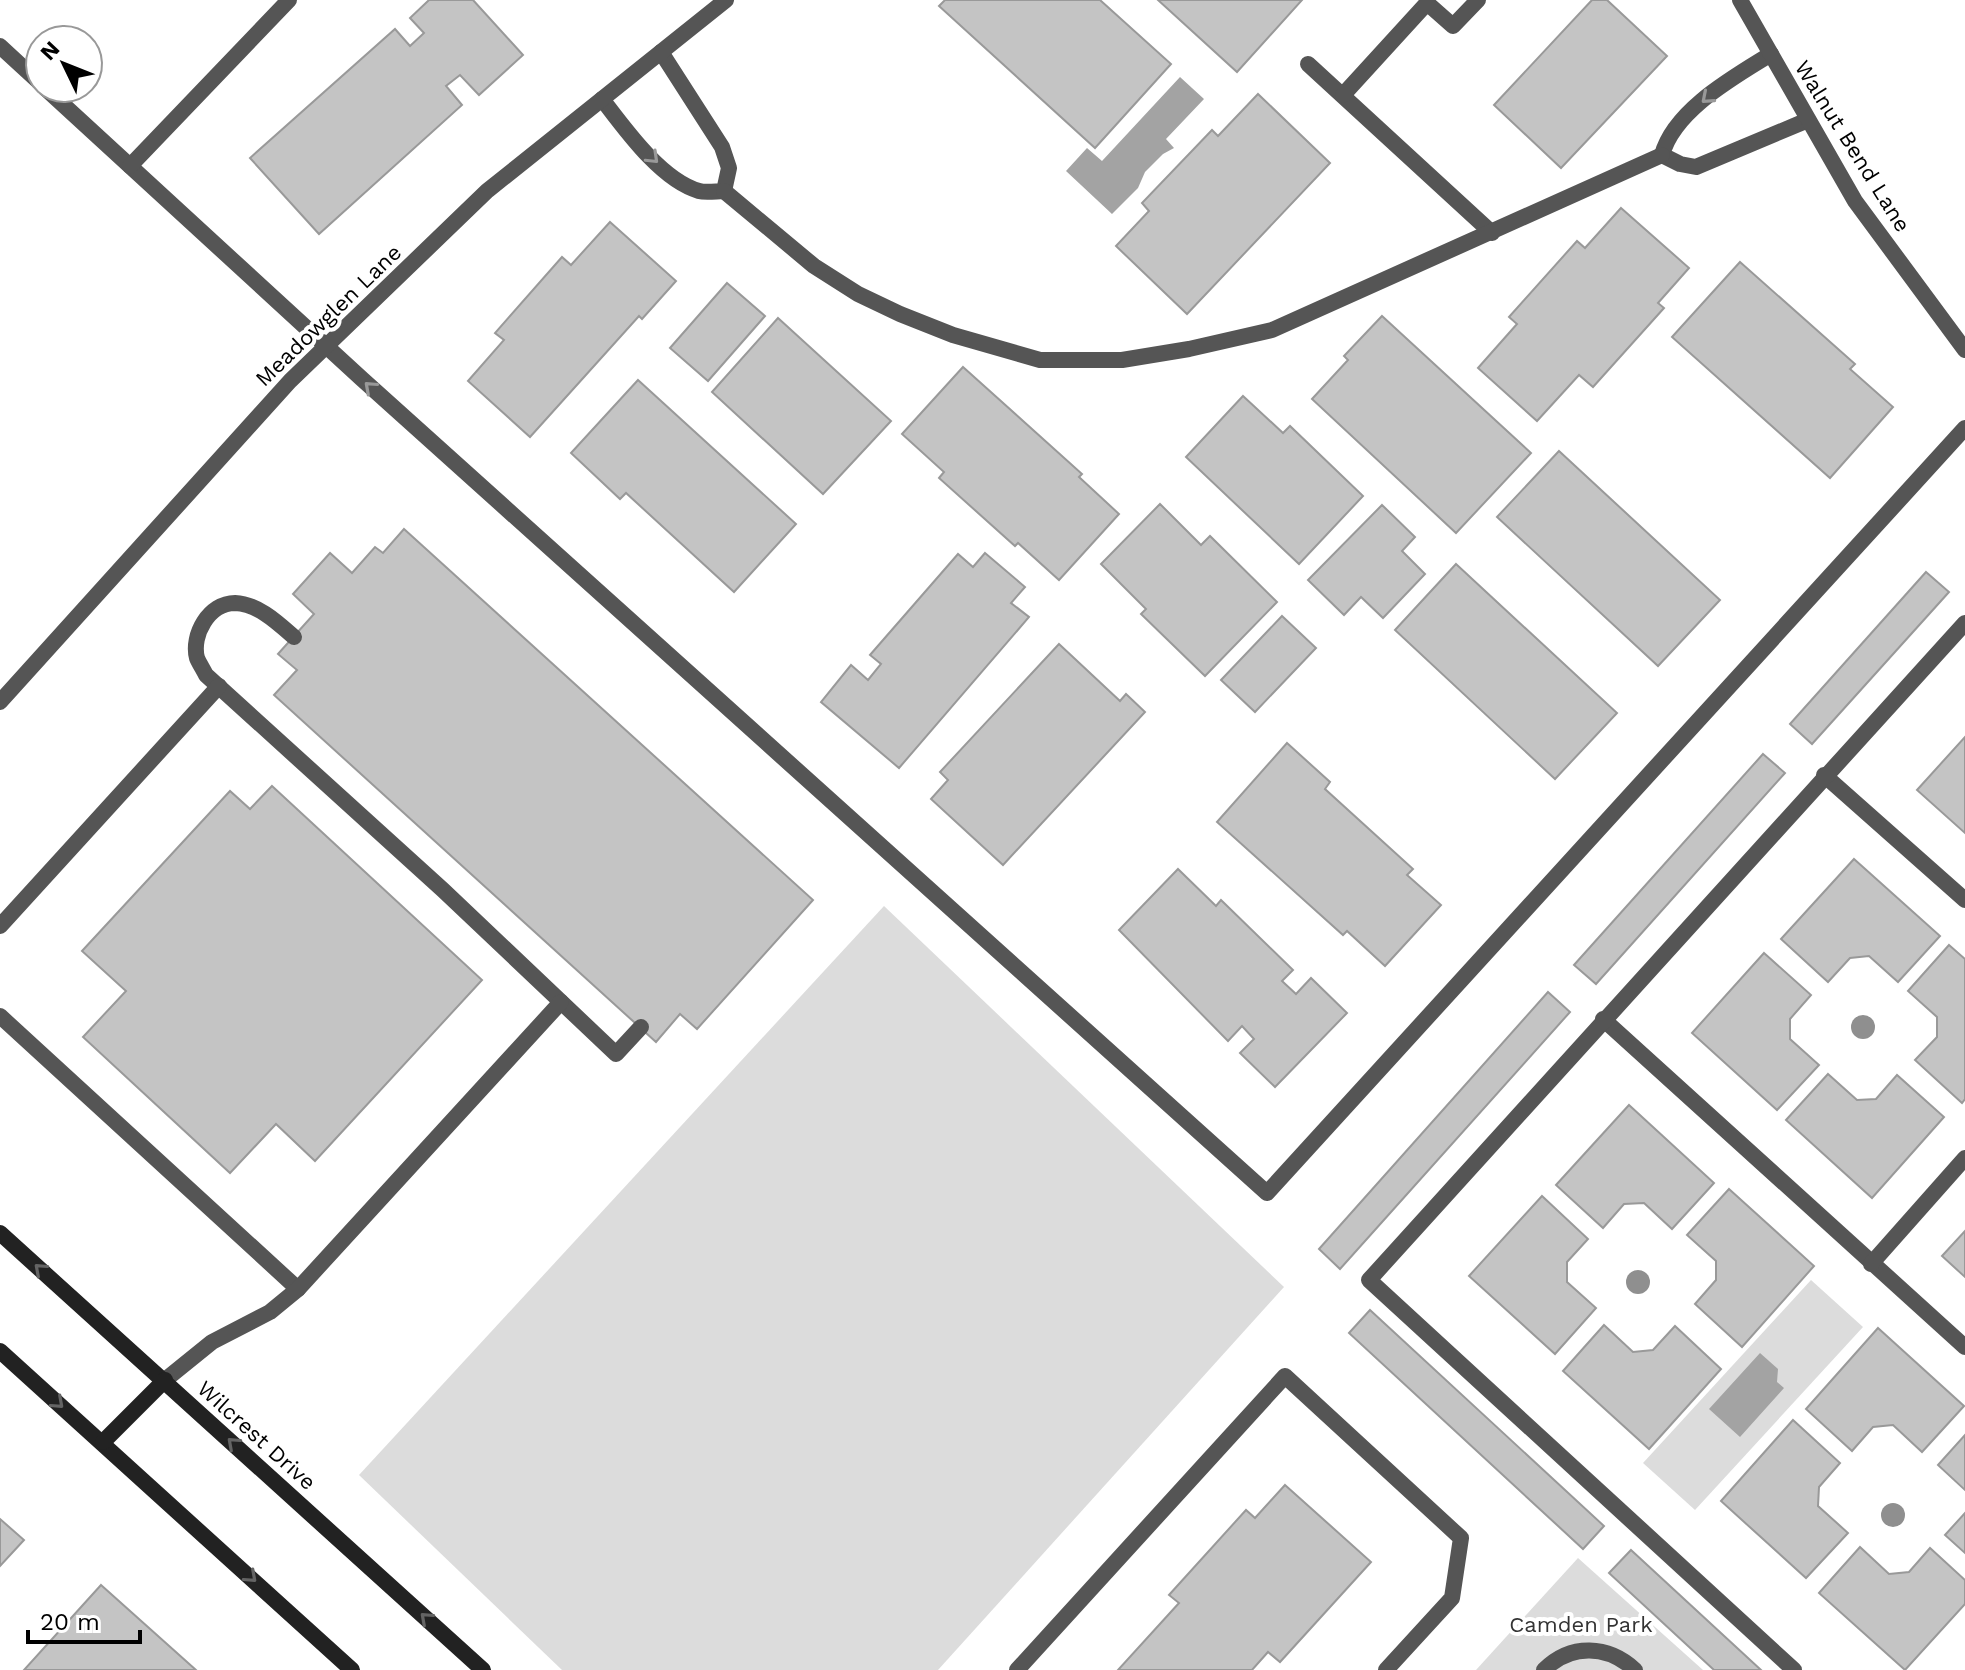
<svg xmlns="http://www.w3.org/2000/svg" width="1965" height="1670" font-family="'Work Sans',sans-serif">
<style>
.green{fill:#dcdcdc}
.water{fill:#a3a3a3}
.building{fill:#c4c4c4;stroke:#999;stroke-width:2}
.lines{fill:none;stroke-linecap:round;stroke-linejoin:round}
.service{stroke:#555;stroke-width:16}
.tertiary{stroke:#555;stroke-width:16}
.secondary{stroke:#222;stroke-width:16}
.tree{fill:#8f8f8f}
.oneway{stroke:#999}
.oneway2{stroke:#646464}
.labels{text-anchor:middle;stroke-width:8;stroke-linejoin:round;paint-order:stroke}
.street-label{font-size:22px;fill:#000;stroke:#fff}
.park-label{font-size:22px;fill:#333;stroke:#fff}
</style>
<rect width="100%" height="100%" fill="#fff"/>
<g class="green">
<path d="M884,906L1284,1287L938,1670H562L359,1475Z"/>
<path d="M1811,1280L1863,1327L1695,1510L1643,1463Z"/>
<path d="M1578,1558L1703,1670H1476Z"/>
</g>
<g class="water">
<path d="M1180,77L1204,99L1166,139L1174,148L1163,154L1145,172L1138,188L1112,214L1066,171L1087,148L1102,161Z"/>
<path d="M1760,1353L1778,1369L1777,1382L1784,1388L1740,1437L1709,1409Z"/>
</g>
<g class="building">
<path d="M429,0H473L523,55L479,95L460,75L446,86L462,105L319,234L250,158L395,29L410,46L424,33L410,18Z"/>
<path d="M945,0H1100L1171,64L1095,148L939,6Z"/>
<path d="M1158,0H1302L1237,72Z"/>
<path d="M1592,0H1607L1667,56L1561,168L1494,105Z"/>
<path d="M1258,94L1330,163L1187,314L1116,246L1149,211L1142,203L1212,130L1218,136Z"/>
<path d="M1621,208L1689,268L1658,303L1664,308L1593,387L1579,375L1537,421L1478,368L1517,324L1509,317L1577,241L1585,248Z"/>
<path d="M610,222L676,281L642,319L639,316L530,437L468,381L504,340L495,333L562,257L571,265Z"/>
<path d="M1740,262L1855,364L1850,369L1893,407L1830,478L1672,337Z"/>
<path d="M727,283L765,316L708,381L670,348Z"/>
<path d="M1382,316L1531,453L1456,533L1312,399L1348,360L1344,356Z"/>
<path d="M778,318L891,421L823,494L712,392Z"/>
<path d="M963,367L1082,474L1079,477L1119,514L1059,580L1018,543L1015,546L939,478L944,472L902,434Z"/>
<path d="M638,380L796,524L734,592L626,493L620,499L571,453Z"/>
<path d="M1243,396L1283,433L1290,426L1363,496L1299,564L1186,457Z"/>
<path d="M1559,451L1720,600L1658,666L1497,517Z"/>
<path d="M1160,504L1201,545L1210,536L1277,602L1205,676L1141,614L1146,609L1101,564Z"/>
<path d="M1382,505L1415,537L1402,551L1425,574L1383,618L1361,597L1344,615L1308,580Z"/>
<path d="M404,529L813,900L697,1029L680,1014L656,1042L274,695L297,670L278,654L314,614L293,594L330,553L352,573L375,547L383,553Z"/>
<path d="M985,553L1025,587L1011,603L1029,617L899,768L821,702L851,665L868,680L881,664L870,655L958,554L973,567Z"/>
<path d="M1456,564L1617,713L1555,779L1395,630Z"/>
<path d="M1926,572L1949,592L1812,744L1790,724Z"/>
<path d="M1282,616L1316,648L1255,712L1221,680Z"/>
<path d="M1059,644L1120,701L1126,694L1145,712L1003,865L931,799L948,780L940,772Z"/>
<path d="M1965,737V833L1917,790Z"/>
<path d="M1287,743L1330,782L1325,789L1413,869L1407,875L1441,905L1385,966L1347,931L1343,935L1217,822Z"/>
<path d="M1763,754L1785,773L1596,984L1574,965Z"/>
<path d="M272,786L482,980L315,1161L276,1124L230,1173L83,1037L126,991L82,951L230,791L250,809Z"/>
<path d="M1854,859L1940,936L1898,982L1869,956L1850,958L1828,982L1781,939Z"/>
<path d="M1178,869L1216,906L1221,900L1293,970L1282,981L1296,994L1311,978L1347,1013L1275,1087L1240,1053L1254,1039L1242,1026L1228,1041L1119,930Z"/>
<path d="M1949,945L1965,959V1099L1962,1103L1915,1060L1937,1037V1017L1908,991Z"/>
<path d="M1764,953L1811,995L1790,1019V1039L1819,1065L1777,1110L1692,1033Z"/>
<path d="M1548,992L1570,1012L1340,1269L1319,1249Z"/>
<path d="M1828,1074L1857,1100L1876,1099L1897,1075L1944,1117L1872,1198L1786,1120Z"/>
<path d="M1629,1105L1714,1183L1672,1229L1644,1203L1624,1204L1603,1228L1556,1185Z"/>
<path d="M1729,1189L1814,1266L1742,1347L1695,1304L1716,1280V1261L1687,1235Z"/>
<path d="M1542,1196L1588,1239L1567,1262V1282L1596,1308L1555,1354L1469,1276Z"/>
<path d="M1965,1231V1277L1942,1256Z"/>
<path d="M1370,1310L1604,1526L1583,1549L1349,1333Z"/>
<path d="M1604,1325L1633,1352L1653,1350L1675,1326L1721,1369L1649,1449L1563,1371Z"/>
<path d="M1878,1328L1964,1406L1922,1452L1893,1425L1873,1427L1852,1451L1806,1409Z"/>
<path d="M1793,1420L1840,1463L1819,1487L1818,1506L1848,1533L1806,1578L1721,1501Z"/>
<path d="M1965,1435V1490L1938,1465Z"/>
<path d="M1285,1485L1371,1562L1280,1662L1268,1652L1252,1670H1118L1179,1603L1169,1595L1246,1510L1255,1518Z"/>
<path d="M1965,1513V1553L1945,1535Z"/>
<path d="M0,1519L24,1540L0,1566Z"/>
<path d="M1860,1547L1889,1574L1909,1572L1930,1548L1965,1580V1604L1905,1670L1819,1593Z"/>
<path d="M1631,1550L1761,1670H1714L1609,1573Z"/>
<path d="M101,1585L196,1670H24Z"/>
</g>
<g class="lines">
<g class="service">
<path d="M0,46L40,83"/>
<path d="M1771,54C1734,77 1674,110 1662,155L1680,164L1696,167L1808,120"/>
<path d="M1308,64L1492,233"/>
<path d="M45,88L362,379L1267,1193L1965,428"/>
<path d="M1343,95L1427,3L1453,26L1478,0"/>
<path d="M602,99C625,129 661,180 699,191C706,193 717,191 724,191L729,168L722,147L661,52"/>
<path d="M130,166L289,0"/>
<path d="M724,191L814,266L858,294L900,314L953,335L1040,360H1122L1189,349L1272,330L1662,155"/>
<path d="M294,637C277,622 258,604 235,603C209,603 191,635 197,658C199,663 203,669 206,675L443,890L616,1054L641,1027"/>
<path d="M1824,775L1965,900"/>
<path d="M0,926L219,686"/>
<path d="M0,1016L298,1289"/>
<path d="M1603,1019L1965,1347"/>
<path d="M1871,1264L1965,1158"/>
<path d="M165,1380L212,1342L270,1312L298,1289L561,1002"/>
<path d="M1017,1670L1285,1376L1461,1538L1452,1598L1386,1670"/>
<path d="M1544,1670C1571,1643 1608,1645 1635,1670"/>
<path d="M1794,1670L1369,1280L1965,623"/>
</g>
<g class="tertiary">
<path d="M1740,0L1855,201L1965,350"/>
<path d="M0,702L290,381L487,191L726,0"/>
</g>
<g class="secondary">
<path d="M0,1233L483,1670"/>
<path d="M0,1351L352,1670"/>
<path d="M103,1442L165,1380"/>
</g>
</g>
<g class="tree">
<circle cx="1863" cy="1027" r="12"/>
<circle cx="1638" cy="1282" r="12"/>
<circle cx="1893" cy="1515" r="12"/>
</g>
<defs><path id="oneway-chevron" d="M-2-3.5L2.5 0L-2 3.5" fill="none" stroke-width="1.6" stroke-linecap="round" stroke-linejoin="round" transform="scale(2)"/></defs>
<g class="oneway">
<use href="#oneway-chevron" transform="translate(1707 98) rotate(139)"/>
<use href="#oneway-chevron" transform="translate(653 158) rotate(44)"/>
<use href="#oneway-chevron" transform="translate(370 387) rotate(-138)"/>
</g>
<g class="oneway2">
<use href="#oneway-chevron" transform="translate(40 1269) rotate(-138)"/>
<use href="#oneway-chevron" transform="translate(58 1403) rotate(42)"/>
<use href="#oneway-chevron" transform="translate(233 1443) rotate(-138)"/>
<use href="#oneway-chevron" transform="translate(251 1577) rotate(42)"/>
<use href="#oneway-chevron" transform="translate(426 1618) rotate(-138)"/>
</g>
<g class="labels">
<g class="street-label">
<text transform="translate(1853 146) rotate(58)" y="8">Walnut Bend Lane</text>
<text transform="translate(328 315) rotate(-44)" y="8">Meadowglen Lane</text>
<text transform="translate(257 1435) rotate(42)" y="8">Wilcrest Drive</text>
</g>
<g class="park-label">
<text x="1581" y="1632">Camden Park</text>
</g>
</g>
<g transform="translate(64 64) rotate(313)"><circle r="38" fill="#ffffff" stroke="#999999" stroke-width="2"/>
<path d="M0-6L14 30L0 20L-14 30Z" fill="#000000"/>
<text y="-12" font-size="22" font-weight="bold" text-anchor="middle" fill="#000000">N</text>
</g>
<path d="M28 1630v12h112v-12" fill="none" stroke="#000000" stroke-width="4"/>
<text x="40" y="1630" font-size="24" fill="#000000" stroke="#ffffff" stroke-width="6" paint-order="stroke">20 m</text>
</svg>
